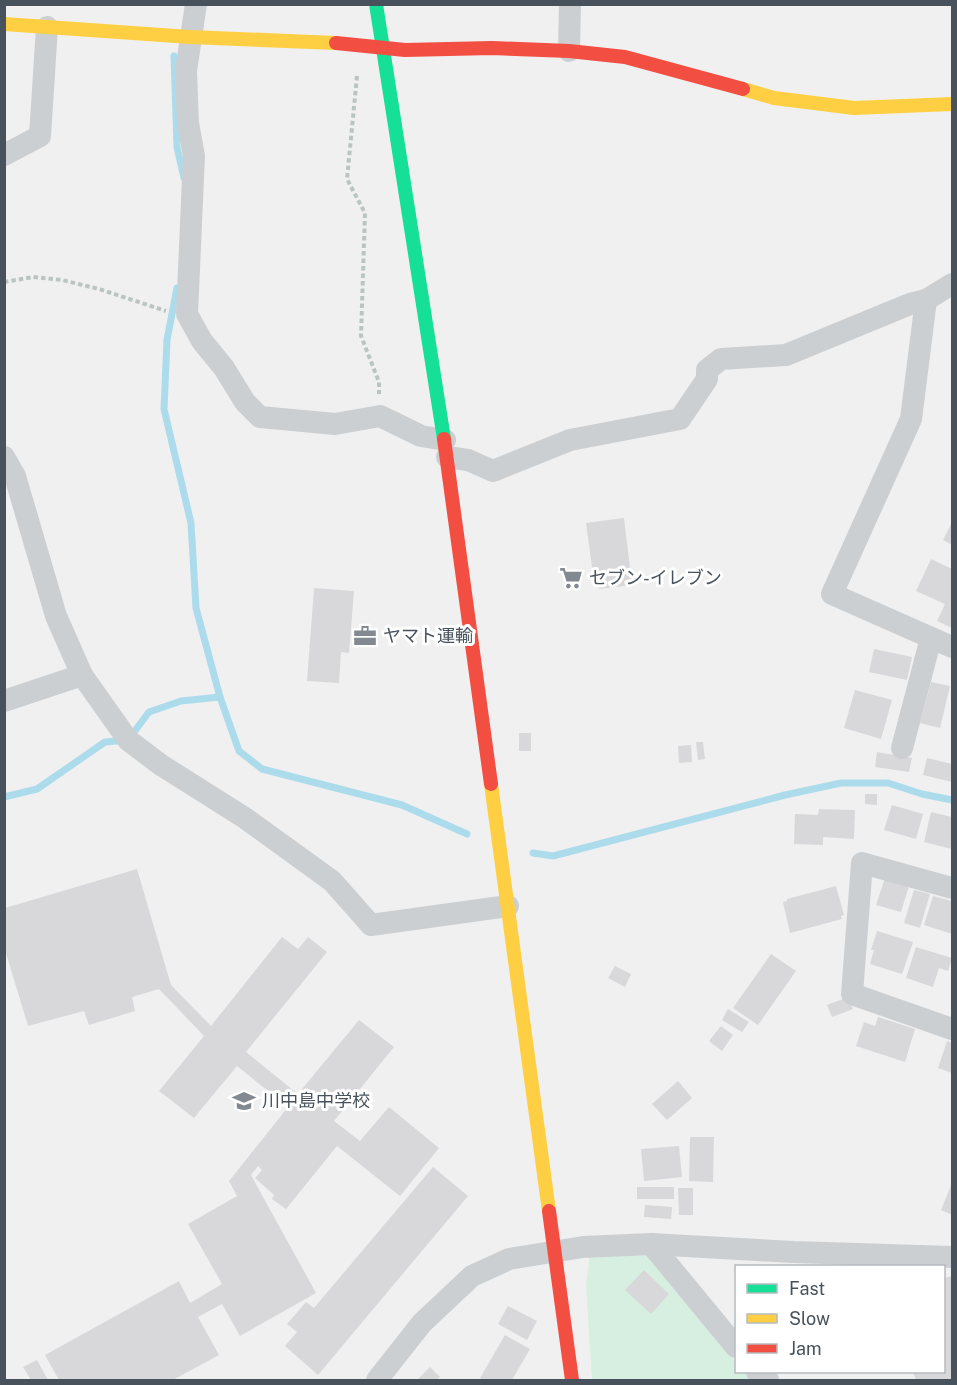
<svg xmlns="http://www.w3.org/2000/svg" width="957" height="1385" font-family="'Public Sans','Noto Sans JP',sans-serif">
<style>
.green{fill:#d6efe0}
.lines{fill:none;stroke-linecap:round;stroke-linejoin:round}
.stream{stroke:#acdcec;stroke-width:7}
.building{fill:#d8d8da}
.path{stroke:#bac5c1;stroke-width:4;stroke-dasharray:4.5 3;stroke-linecap:butt}
.street{stroke:#cccfd1;stroke-width:22}
.fast{stroke:#16e098;stroke-width:14}
.slow{stroke:#ffcf43;stroke-width:14}
.jam{stroke:#f24e42;stroke-width:14}
.labels{text-anchor:middle;stroke-width:6;stroke-linejoin:round;paint-order:stroke}
.poi-label{font-size:18px;fill:#48525c;stroke:#fff;text-anchor:start}
</style>
<rect width="100%" height="100%" fill="#f1f0f0"/>
<path class="green" d="M651,1244L736,1363V1372H745L759,1380H592L586,1285L590,1254Z"/>
<g class="lines">
<g class="stream">
<path d="M174,56L177,147L184,178"/>
<path d="M177,288L167,340L164,409L191,523L196,608L220,697"/>
<path d="M4,797L37,789L105,742L128,740L149,712L181,701L220,697L239,751L262,769L402,805L467,834"/>
<path d="M533,853L553,856L785,795L841,783H888L922,794L952,800"/>
</g>
</g>
<g class="building">
<path d="M624,518L632,585L599,589L597,573L593,574L586,523Z"/>
<path d="M952,522V545L943,540Z"/>
<path d="M931,559L952,569V628L937,621L945,604L916,591Z"/>
<path d="M314,588L354,591L349,653L341,652L339,683L307,681Z"/>
<path d="M874,649L912,657L907,680L869,672Z"/>
<path d="M931,682L950,686L940,728L920,723Z"/>
<path d="M855,690L892,700L881,739L844,728Z"/>
<rect x="519" y="733" width="12" height="18"/>
<path d="M696,742H703L705,759L698,760Z"/>
<path d="M691,745L692,762L679,763L678,746Z"/>
<path d="M877,752L912,758L909,772L875,767Z"/>
<path d="M927,758L952,764V782L923,775Z"/>
<path d="M865,794H877V805L865,804Z"/>
<path d="M892,805L923,814L916,839L884,830Z"/>
<path d="M819,809L855,810L854,839L823,837V845L794,844L795,814L818,815Z"/>
<path d="M931,812L952,817V849L924,842Z"/>
<path d="M137,869L171,985L211,1026L282,937L298,949L308,937L327,952L246,1052L298,1094L359,1020L394,1047L334,1121L360,1141L389,1107L439,1148L400,1196L337,1146L286,1209L272,1199L274,1195L255,1178L262,1170L258,1166L251,1175L316,1293L240,1336L222,1304L198,1317L219,1355L173,1380H59L45,1355L179,1281L190,1303L222,1284L188,1224L237,1196L229,1181L288,1107L237,1066L194,1118L159,1091L204,1036L159,989L132,997L135,1011L89,1025L84,1011L28,1026L5,950V908Z"/>
<path d="M885,878L909,886L901,912L876,905Z"/>
<path d="M836,886L844,915L841,916L842,919L790,933L783,902L787,901V899Z"/>
<path d="M914,890L930,894L920,928L904,923Z"/>
<path d="M933,896L952,901V934L924,925Z"/>
<path d="M877,931L913,942L902,974L870,964L874,950H871Z"/>
<path d="M916,947L952,958L948,971L939,968L933,987L906,978Z"/>
<path d="M771,954L796,971L758,1025L733,1008Z"/>
<path d="M615,966L631,974L625,987L608,978Z"/>
<path d="M848,997L853,1009L832,1017L827,1005Z"/>
<path d="M728,1009L749,1022L742,1032L722,1020Z"/>
<path d="M878,1017L915,1029L905,1062L856,1046L864,1022L875,1026Z"/>
<path d="M721,1026L733,1035L722,1051L709,1041Z"/>
<path d="M947,1041L952,1043V1073L938,1068Z"/>
<path d="M678,1081L692,1098L667,1120L652,1104Z"/>
<path d="M690,1137H714L713,1182L689,1181Z"/>
<path d="M679,1146L682,1177L644,1181L641,1149Z"/>
<path d="M433,1167L468,1196L318,1375L285,1346L297,1332L287,1324L306,1302L314,1308Z"/>
<path d="M952,1183V1215L941,1210Z"/>
<rect x="637" y="1187" width="37" height="12"/>
<path d="M678,1188H693V1215H679Z"/>
<path d="M645,1205L672,1207L671,1219L644,1217Z"/>
<path d="M644,1270L669,1294L651,1314L625,1290Z"/>
<path d="M952,1276V1380H916L913,1372H944V1278Z"/>
<path d="M508,1306L537,1321L527,1340L498,1324Z"/>
<path d="M505,1335L530,1349L512,1380H484L480,1378Z"/>
<path d="M37,1360L48,1380H31L23,1367Z"/>
<path d="M430,1367L440,1377L436,1380H417Z"/>
</g>
<g class="lines">
<g class="path">
<path d="M357,76L347,179L365,213L361,336L379,382V394"/>
<path d="M4,282L33,277L62,280L99,289L166,311"/>
</g>
<g class="street">
<path d="M196,4L186,71L188,123L194,156L187,314L202,341L224,368L245,402L260,417L335,424L380,416L421,436L445,440"/>
<path d="M569,51L570,4"/>
<path d="M4,155L40,136L47,27"/>
<path d="M926,300L911,419L832,594L952,647"/>
<path d="M4,457L15,476L56,616L82,675L128,740L161,765L245,818L332,881L371,925L508,906"/>
<path d="M447,457L468,460L493,471L570,440L680,419L707,379V370L721,359L786,355L910,304L926,300L952,284"/>
<path d="M4,701L82,675"/>
<path d="M902,748L931,638"/>
<path d="M952,888L862,863L852,994L952,1029"/>
<path d="M651,1244L736,1347"/>
<path d="M757,1372L768,1380"/>
<path d="M377,1380L422,1323L472,1276L509,1259L583,1247L651,1244L793,1252L952,1257"/>
</g>
<path class="fast" d="M376,4L444,439"/>
<g class="slow">
<path d="M4,24L190,37L336,43"/>
<path d="M743,89L774,98L854,108L952,104"/>
<path d="M491,784L549,1211"/>
</g>
<g class="jam">
<path d="M336,43L405,50L492,48L569,51L625,57L743,89"/>
<path d="M444,439L491,784"/>
<path d="M549,1211L572,1380"/>
</g>
</g>
<defs>
<g id="supermarket-bare" transform="scale(1.8)"><path d="M-6-5.5h2.5l.6 2H6L4.5 2H-2.5L-4.4-4H-6ZM-1.5 3.2a1.3 1.3 0 1 0 .1 0ZM3 3.2a1.3 1.3 0 1 0 .1 0Z" fill="#838990" stroke="#fff" stroke-width="2.5" paint-order="stroke"/></g>
<g id="office-bare" transform="scale(1.8)"><path d="M-6-3h4V-5.5h4V-3h4V5H-6ZM-1-4.5V-3h2v-1.5ZM-6 0V1H6V0Z" fill="#838990" stroke="#fff" stroke-width="2.5" paint-order="stroke"/></g>
<g id="school-bare" transform="scale(1.8)"><path d="M0-5L7-2L0 1L-7-2ZM-4 1L0 2.5L4 1V4Q0 6-4 4Z" fill="#838990" stroke="#fff" stroke-width="2.5" paint-order="stroke"/></g>
</defs>
<g fill-rule="evenodd">
<use href="#supermarket-bare" x="571" y="578"/>
<use href="#office-bare" x="365" y="636"/>
<use href="#school-bare" x="244" y="1101"/>
</g>
<g class="labels">
<g class="poi-label">
<text x="589" y="584">セブン-イレブン</text>
<text x="383" y="642">ヤマト運輸</text>
<text x="262" y="1107">川中島中学校</text>
</g>
</g>
<rect width="957" height="1385" fill="none" stroke="#48525c" stroke-width="12"/>
<rect x="735" y="1265" width="210" height="108" fill="#ffffff" stroke="#b6babe" stroke-width="1.5"/>
<rect x="747" y="1284" width="30" height="9" fill="#16e098" stroke="#b6babe" stroke-width="1.5"/>
<text x="789" y="1295" font-size="18" fill="#48525c">Fast</text>
<rect x="747" y="1314" width="30" height="9" fill="#ffcf43" stroke="#b6babe" stroke-width="1.5"/>
<text x="789" y="1325" font-size="18" fill="#48525c">Slow</text>
<rect x="747" y="1344" width="30" height="9" fill="#f24e42" stroke="#b6babe" stroke-width="1.5"/>
<text x="789" y="1355" font-size="18" fill="#48525c">Jam</text>
</svg>
